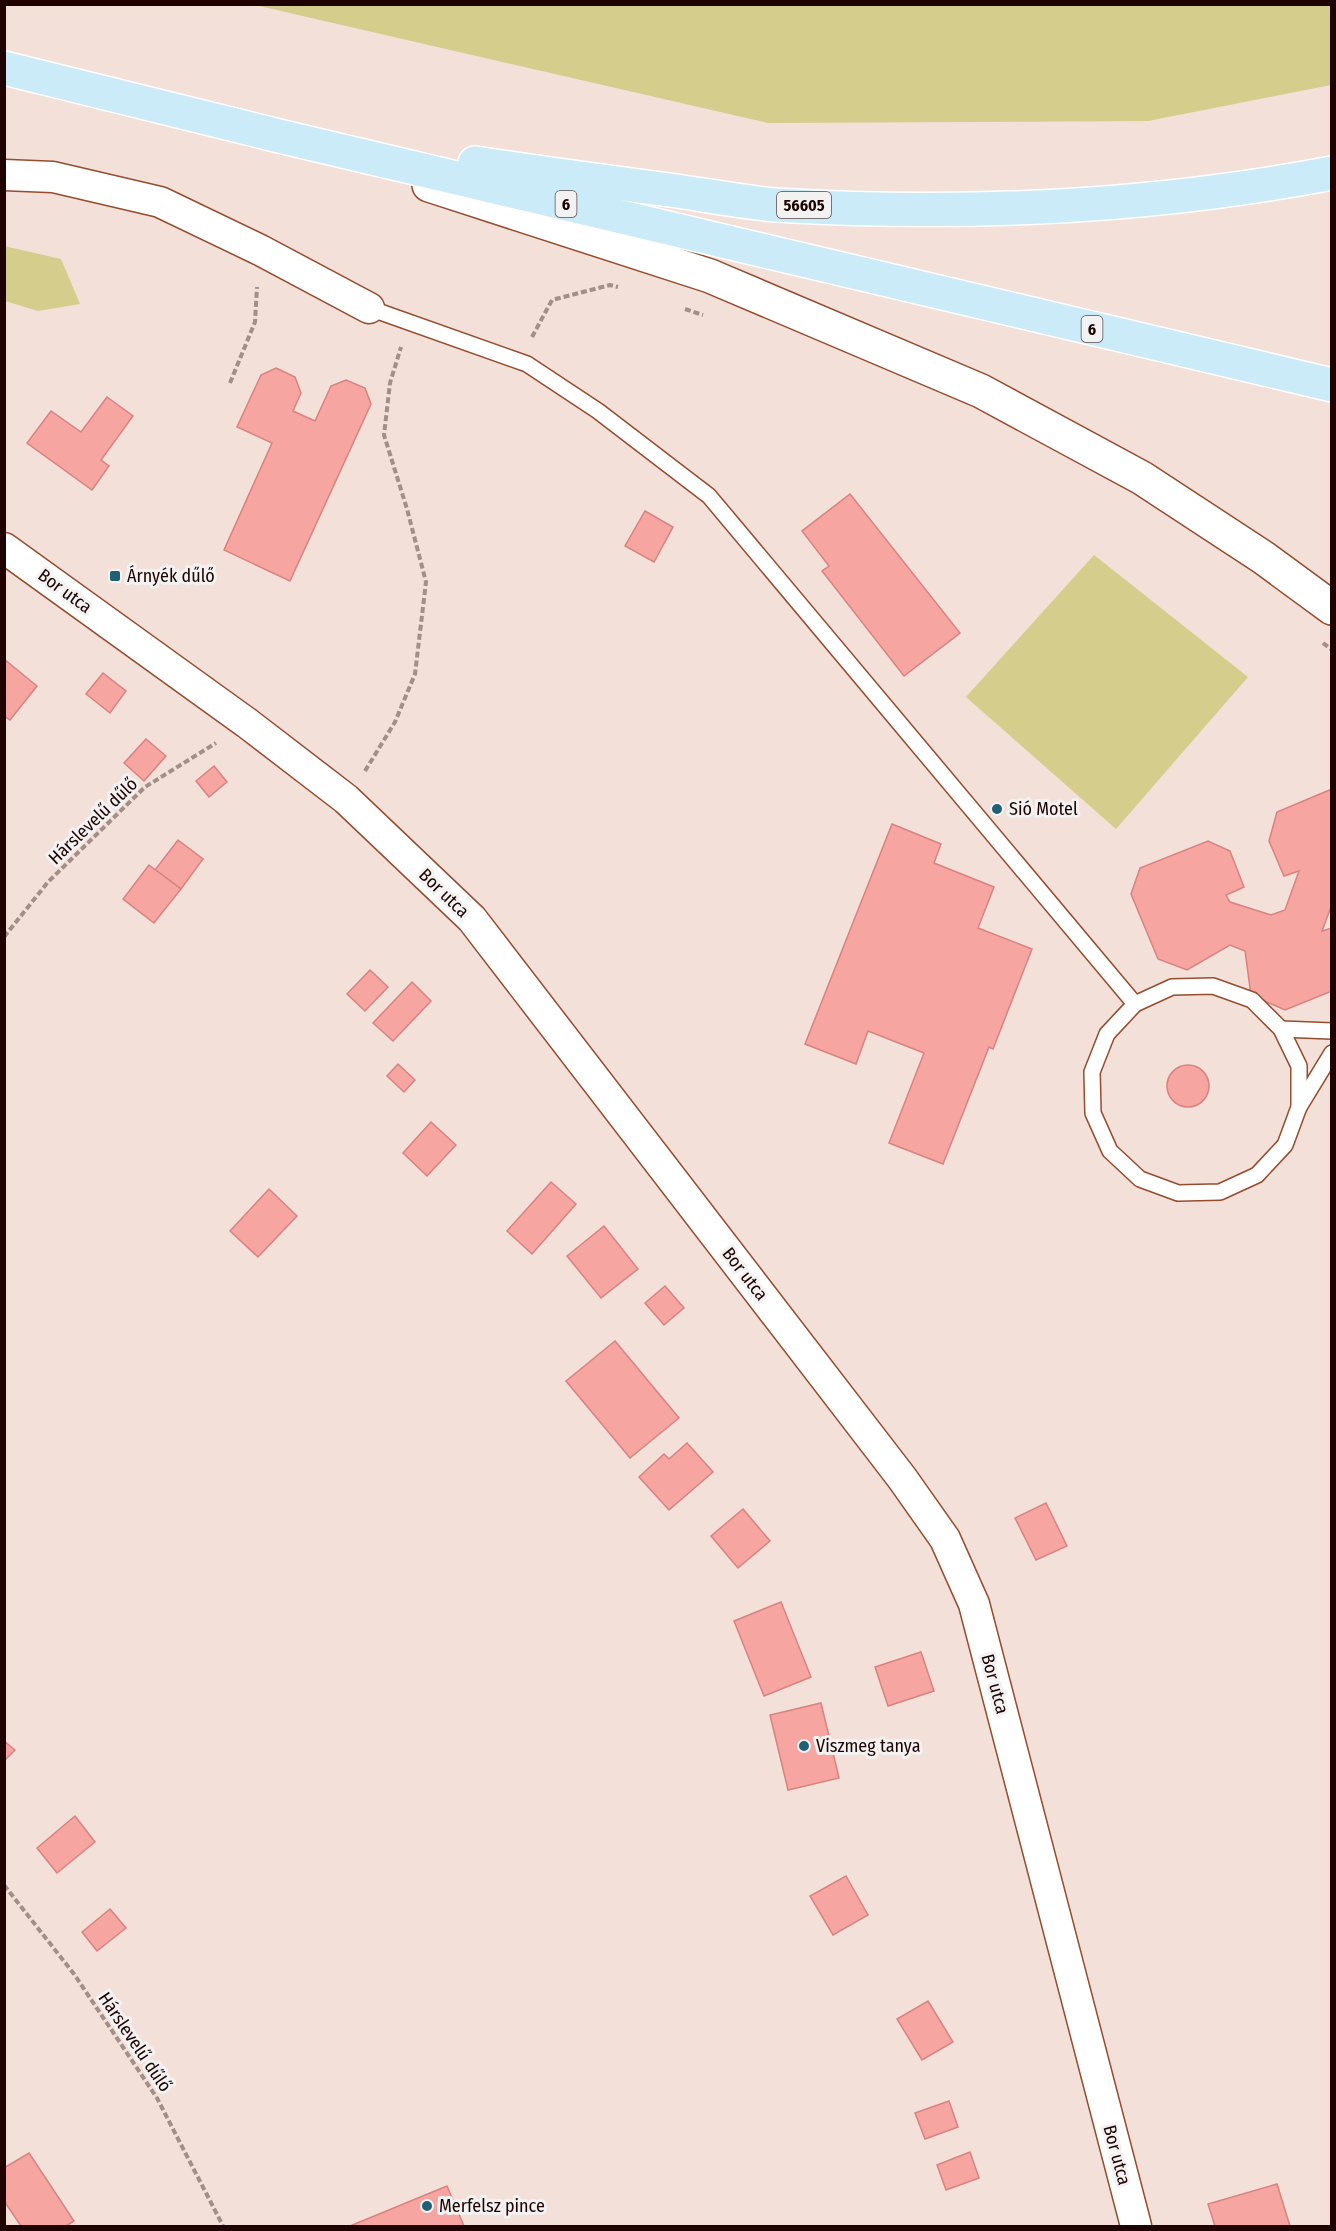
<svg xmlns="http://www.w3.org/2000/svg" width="1336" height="2231" font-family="'Fira Sans Condensed',sans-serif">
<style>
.green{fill:#d4cd8b}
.building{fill:#f7a5a1;stroke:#d9827f;stroke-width:1.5}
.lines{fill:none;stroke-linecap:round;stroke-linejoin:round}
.service-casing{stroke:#964c2d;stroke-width:18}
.minor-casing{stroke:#964c2d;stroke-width:33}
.tertiary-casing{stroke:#964c2d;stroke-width:36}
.primary-casing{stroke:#fff;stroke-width:36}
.path{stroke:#a38e88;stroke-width:4;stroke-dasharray:6 3;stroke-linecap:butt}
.service{stroke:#fff;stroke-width:15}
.minor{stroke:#fff;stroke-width:30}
.tertiary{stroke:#fff;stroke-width:33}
.primary{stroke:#caebf7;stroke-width:33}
.poi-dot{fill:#1f6074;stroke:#f2f2f2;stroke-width:2}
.labels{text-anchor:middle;stroke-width:6;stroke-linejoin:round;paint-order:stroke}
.shield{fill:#f2f2f2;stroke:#5e4b49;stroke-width:1.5}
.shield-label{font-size:16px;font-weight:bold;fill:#1e0300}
.poi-label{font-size:18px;fill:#1e0300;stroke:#f2f2f2;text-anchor:start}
.street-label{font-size:18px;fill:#1e0300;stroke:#f2f2f2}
</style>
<rect width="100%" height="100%" fill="#f2e0d9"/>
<g class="green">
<path d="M255,5H1331V85L1148,121L768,123Z"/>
<path d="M4,246L61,259L80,304L38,311L5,301Z"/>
<path d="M1094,555L1248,677L1116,829L966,697Z"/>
</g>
<g class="building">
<path d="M276,368L295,377L301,393L293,411L315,421L331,386L346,380L365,388L371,404L290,581L224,550L272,443L237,427L261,375Z"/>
<path d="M107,397L133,416L101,460L109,466L92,490L27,443L51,411L81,432Z"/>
<path d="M850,494L960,633L904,676L822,571L829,566L802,531Z"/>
<path d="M645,511L673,527L654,562L625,546Z"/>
<path d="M4,659L37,686L10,720L4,716Z"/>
<path d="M103,673L126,691L110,713L86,694Z"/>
<path d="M146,739L166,756L144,781L124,763Z"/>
<path d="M214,766L227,782L209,797L196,781Z"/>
<path d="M1332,789V904L1322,931L1332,928V991L1285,1010L1251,995L1245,951L1230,945L1187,970L1158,959L1131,894L1140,868L1208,841L1230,851L1244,887L1226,895L1230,902L1271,915L1285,910L1299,871L1284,876L1269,841L1277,812Z"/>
<path d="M892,824L941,844L934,863L994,887L978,928L1032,949L993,1049L989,1047L943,1164L889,1143L924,1053L868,1031L856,1064L805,1044Z"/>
<path d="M178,840L203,859L181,889L155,870Z"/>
<path d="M149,865L181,889L154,923L123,899Z"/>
<path d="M370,970L388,987L365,1011L347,994Z"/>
<path d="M412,982L431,1001L393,1041L373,1023Z"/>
<path d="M398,1064L415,1080L404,1092L387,1076Z"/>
<circle cx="1188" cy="1086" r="21"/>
<path d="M431,1122L456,1145L427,1176L403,1153Z"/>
<path d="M551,1182L576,1204L532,1254L507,1231Z"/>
<path d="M269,1189L297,1216L258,1257L230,1231Z"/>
<path d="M604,1226L638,1269L601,1298L567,1256Z"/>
<path d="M665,1286L684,1308L664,1325L645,1303Z"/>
<path d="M615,1341L679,1418L630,1458L566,1381Z"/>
<path d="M687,1443L713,1472L669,1510L639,1477L664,1454L669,1459Z"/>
<path d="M1046,1503L1067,1546L1036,1560L1015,1518Z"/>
<path d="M743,1509L770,1541L738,1568L711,1536Z"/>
<path d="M781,1602L811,1677L764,1696L734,1621Z"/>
<path d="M921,1652L934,1691L888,1706L875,1667Z"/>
<path d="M821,1703L839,1778L788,1790L770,1715Z"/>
<path d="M4,1741L15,1750L4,1761Z"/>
<path d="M75,1816L95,1842L57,1873L37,1848Z"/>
<path d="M846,1876L868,1915L833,1935L810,1896Z"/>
<path d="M110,1909L126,1928L97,1951L82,1932Z"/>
<path d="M928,2001L953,2042L922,2060L897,2019Z"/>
<path d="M949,2101L958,2127L925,2139L915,2113Z"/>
<path d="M970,2152L979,2178L946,2190L937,2165Z"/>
<path d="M29,2153L74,2221L66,2226H21L4,2201V2168Z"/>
<path d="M1277,2184L1290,2226H1215L1208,2204Z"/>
<path d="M447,2186L464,2226H350Z"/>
</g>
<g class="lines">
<g class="service-casing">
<g id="service">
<path d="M369,308L527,364L598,411L709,496L1135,1004L1172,987L1213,986L1252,1000L1281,1029L1299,1066V1107L1285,1145L1257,1175L1220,1192L1178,1193L1140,1179L1110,1151L1093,1113L1092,1072L1107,1034L1135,1004"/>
<path d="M1281,1029L1332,1031"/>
<path d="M1299,1107L1332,1053"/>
</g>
</g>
<g class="minor-casing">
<g id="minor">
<path d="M4,175L53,177L160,202L260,250L369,308"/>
<path d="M4,548L247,723L346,799L472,919L902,1478L945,1539L974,1604L1136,2226"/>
</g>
</g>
<g class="tertiary-casing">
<path id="tertiary" d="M429,185L710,276L981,391L1142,478L1264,558L1332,608"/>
</g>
<g class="primary-casing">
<g id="primary">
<path d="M4,68L279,136L1332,385"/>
<path d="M475,163C542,173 609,182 677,191C710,196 743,202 776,205C962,216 1148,208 1332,173"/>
</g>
</g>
<g class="path">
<path d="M685,309L703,315"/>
<path d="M532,337L552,300L610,285L618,287"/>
<path d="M230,383L255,322L257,287"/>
<path d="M1323,643L1332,650"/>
<path d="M365,771L395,722L415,674L426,582L407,509L384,435L390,383L401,347"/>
<path d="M4,937L48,882L145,787L216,743"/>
<path d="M4,1885L74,1974L157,2098L223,2226"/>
</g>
<use href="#service" class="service"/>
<use href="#minor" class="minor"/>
<use href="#tertiary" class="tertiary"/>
<use href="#primary" class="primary"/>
</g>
<g class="poi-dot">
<rect x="109" y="570" width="12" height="12" rx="3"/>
<circle cx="997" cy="809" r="6"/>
<circle cx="804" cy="1746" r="6"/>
<circle cx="427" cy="2206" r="6"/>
</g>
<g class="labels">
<g class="shield">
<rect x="555.5" y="191" width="21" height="26" rx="4.5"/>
<rect x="777" y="192" width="54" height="26" rx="4.5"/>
<rect x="1081.5" y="316" width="21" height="26" rx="4.5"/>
</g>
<g class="shield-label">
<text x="566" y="210">6</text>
<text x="804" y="211">56605</text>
<text x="1092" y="335">6</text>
</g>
<g class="poi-label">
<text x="127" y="582">Árnyék dűlő</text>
<text x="1009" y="815">Sió Motel</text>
<text x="816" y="1752">Viszmeg tanya</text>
<text x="439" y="2212">Merfelsz pince</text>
</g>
<g class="street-label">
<text transform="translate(65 591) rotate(36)" y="6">Bor utca</text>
<text transform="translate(93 821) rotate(-44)" y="6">Hárslevelű dűlő</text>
<text transform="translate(444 893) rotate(44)" y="6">Bor utca</text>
<text transform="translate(745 1274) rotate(52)" y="6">Bor utca</text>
<text transform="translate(995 1684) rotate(75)" y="6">Bor utca</text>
<text transform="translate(135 2042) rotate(56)" y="6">Hárslevelű dűlő</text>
<text transform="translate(1117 2155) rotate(75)" y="6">Bor utca</text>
</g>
</g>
<rect width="1336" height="2231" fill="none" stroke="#1e0300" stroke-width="12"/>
</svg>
